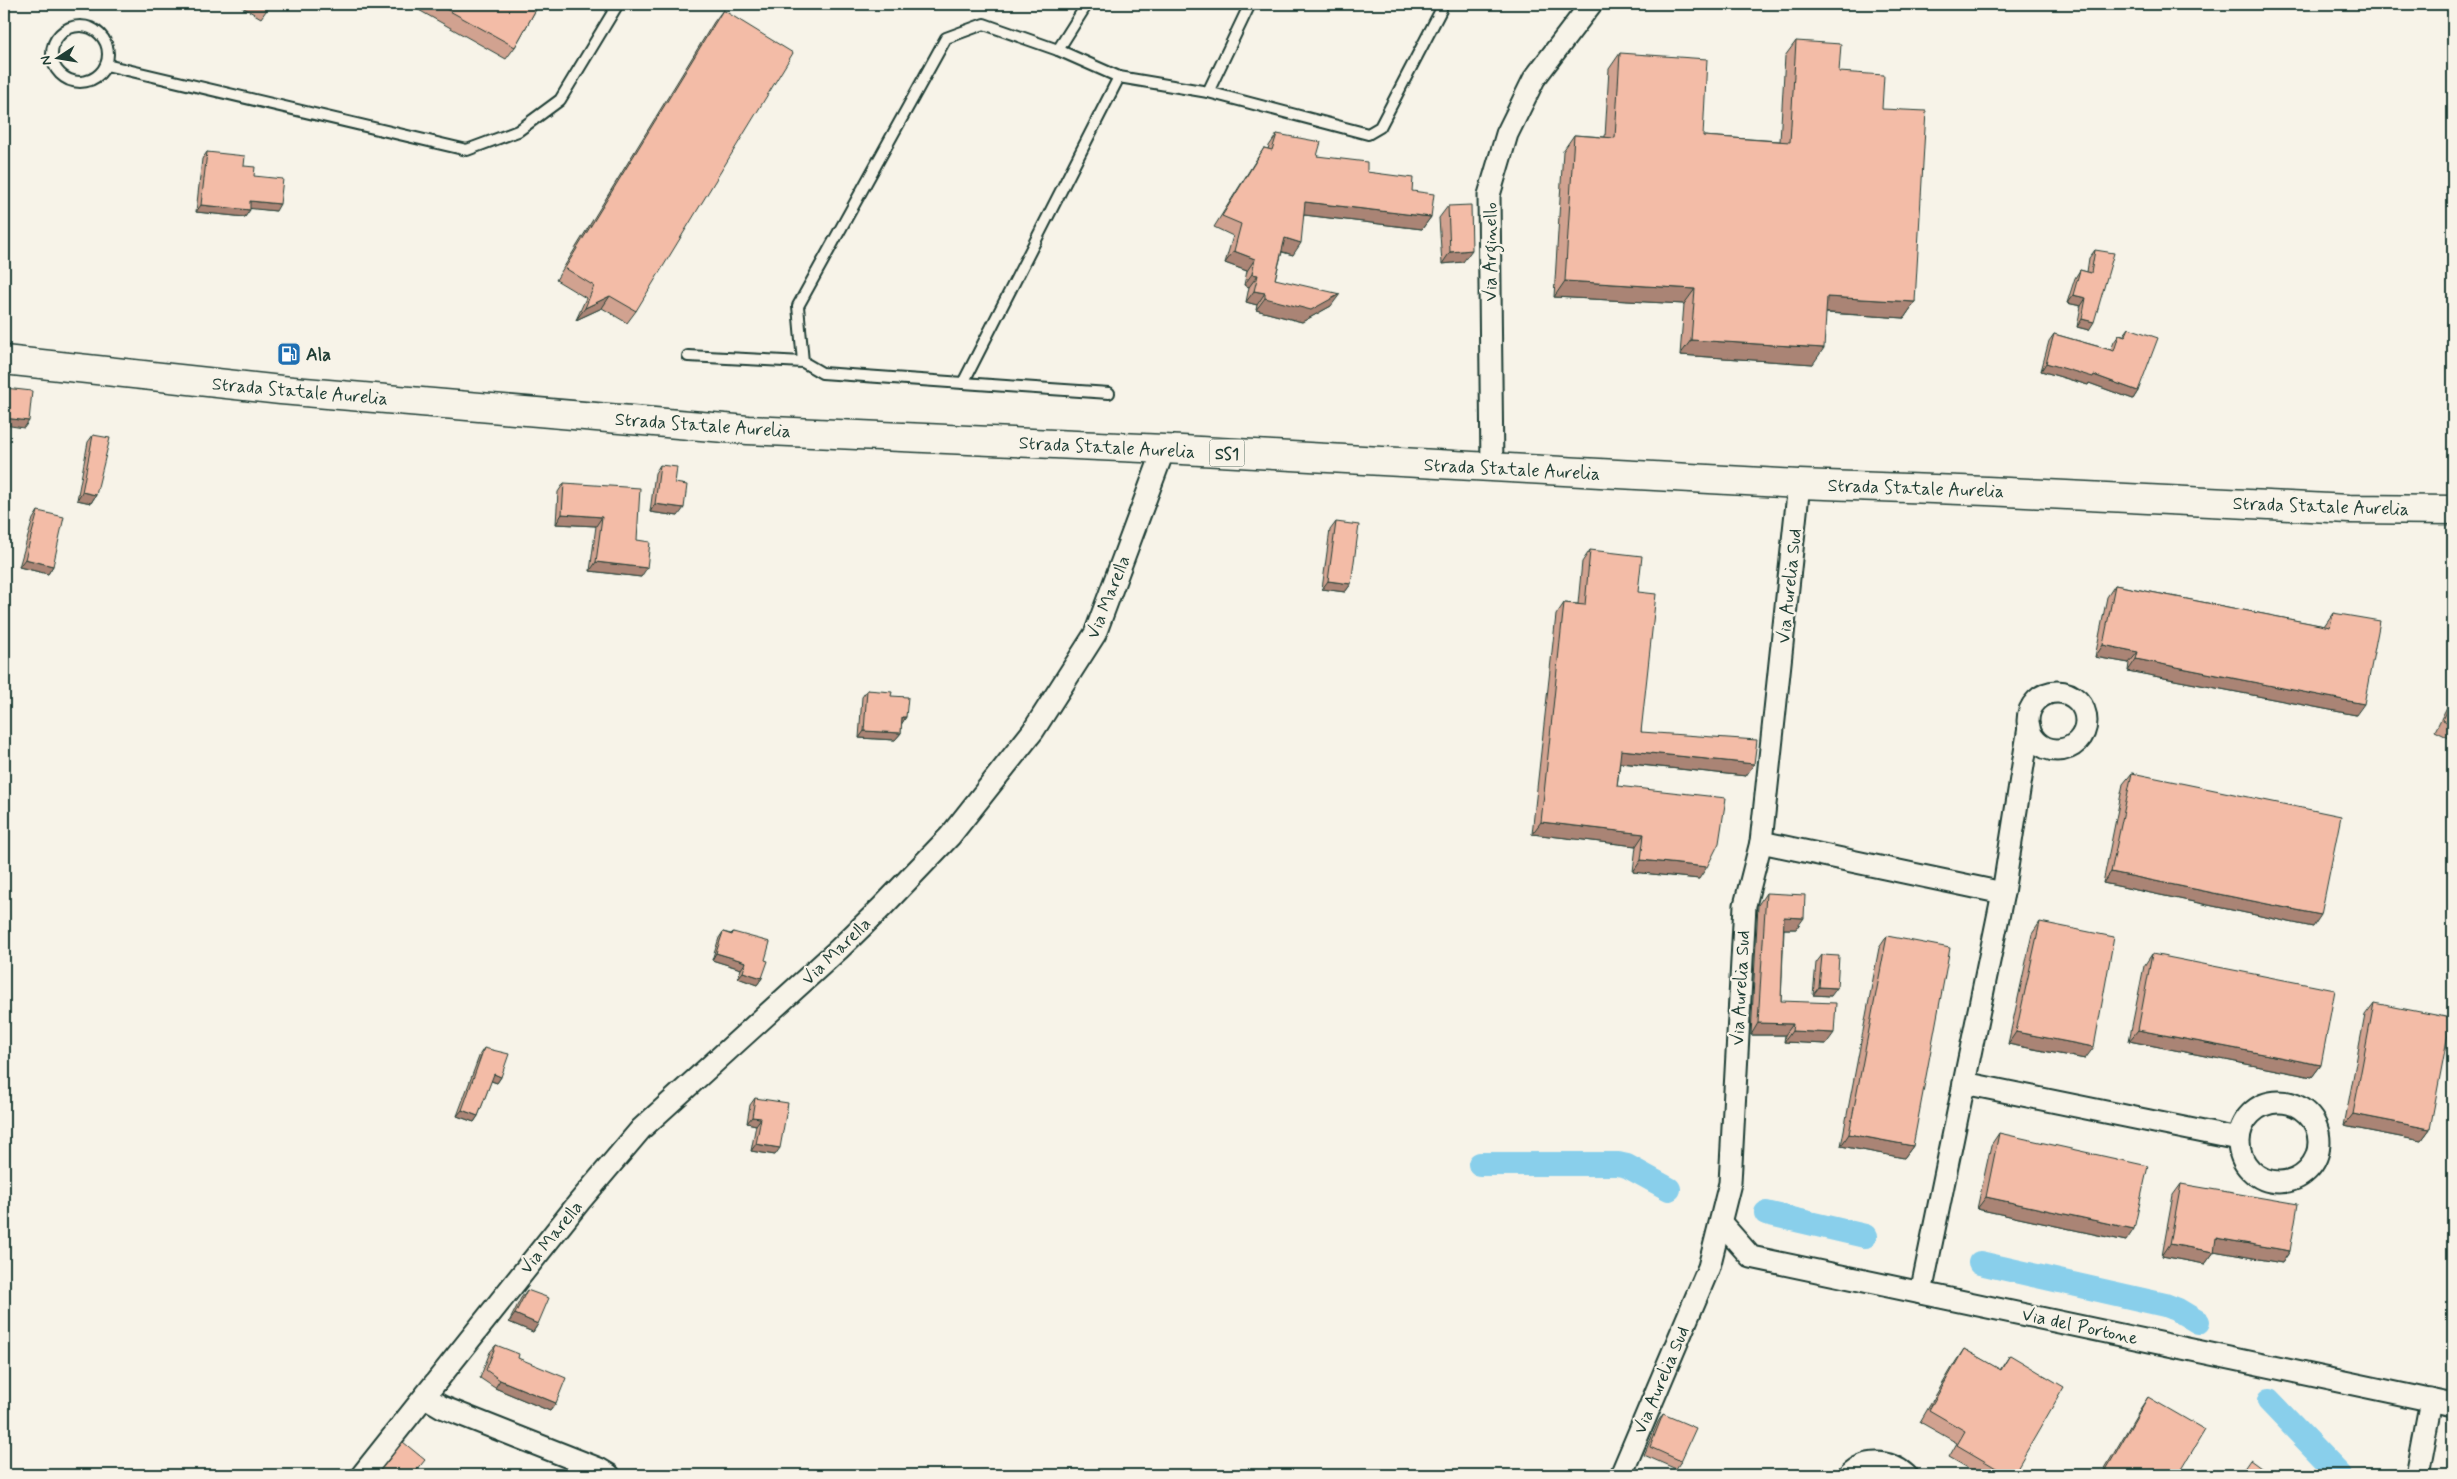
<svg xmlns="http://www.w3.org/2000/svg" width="2457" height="1479" font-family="Mynerve,sans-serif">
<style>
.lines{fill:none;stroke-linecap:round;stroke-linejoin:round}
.canal{stroke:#89cfeb;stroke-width:24}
.service-casing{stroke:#1f3d34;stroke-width:14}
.minor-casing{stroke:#1f3d34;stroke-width:25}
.primary-casing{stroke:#1f3d34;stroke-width:31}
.service{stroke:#f7f3e8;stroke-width:10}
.minor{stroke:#f7f3e8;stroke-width:21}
.primary{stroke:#f7f3e8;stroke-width:28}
.wall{fill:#d1a290;stroke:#1f3d34}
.shaded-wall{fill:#aa8475;stroke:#1f3d34}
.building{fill:#f3bca7;stroke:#1f3d34}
.labels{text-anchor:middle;stroke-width:4.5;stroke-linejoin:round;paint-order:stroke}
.shield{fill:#f7f3e8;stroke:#60746a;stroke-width:1}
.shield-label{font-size:16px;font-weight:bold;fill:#1f3d34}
.street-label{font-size:18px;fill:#1f3d34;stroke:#f7f3e8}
.poi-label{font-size:18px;font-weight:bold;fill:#1f3d34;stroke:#f7f3e8;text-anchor:start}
</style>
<rect width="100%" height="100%" fill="#f7f3e8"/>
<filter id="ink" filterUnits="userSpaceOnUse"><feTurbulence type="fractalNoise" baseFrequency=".02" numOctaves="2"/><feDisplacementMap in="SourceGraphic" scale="10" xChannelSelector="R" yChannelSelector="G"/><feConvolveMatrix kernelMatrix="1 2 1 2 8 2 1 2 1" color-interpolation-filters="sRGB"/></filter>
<g filter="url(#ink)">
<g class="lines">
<g class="canal">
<path d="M1480,1164H1618L1627,1166L1669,1189"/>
<path d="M1766,1213L1865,1236"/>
<path d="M1980,1263L2165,1305L2178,1310L2198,1322"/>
<path d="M2269,1401L2340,1475"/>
</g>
<g class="service-casing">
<g id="service">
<circle cx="80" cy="54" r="28"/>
<path d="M1058,50L1087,4"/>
<path d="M106,65L467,150L518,131L560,100L618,4"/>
<path d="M1208,92L1250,4"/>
<path d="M688,356L803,362L822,373L963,383L1119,77L1208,92L1368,134L1380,127L1441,10L1440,4"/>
<path d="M803,362L798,306L946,38L984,24L1058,50L1119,77"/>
<path d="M963,383L1109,393"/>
</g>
</g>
<g class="minor-casing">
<g id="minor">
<path d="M1492,468L1489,195L1507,134L1534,79L1591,4"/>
<circle cx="2057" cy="721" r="29"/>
<path d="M1761,842L2003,893"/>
<path d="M1964,1083L2238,1139"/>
<circle cx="2279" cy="1142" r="40"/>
<path d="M1721,1223L1751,1257L2453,1405"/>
<path d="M1921,1293L2003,893L2029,727"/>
<path d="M425,1397L442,1407L599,1469L609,1475"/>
<path d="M362,1475L580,1201L641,1129L839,949L882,907L950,836L1033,731L1095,634L1164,449"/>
<path d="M1621,1475L1709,1267L1730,1183L1745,905L1761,842L1799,484"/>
<path d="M1849,1475C1866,1458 1889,1460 1906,1475"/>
<path d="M2417,1475L2431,1400"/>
</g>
</g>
<g class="primary-casing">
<path id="primary" d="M4,360L281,390L748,430L1164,449L1799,484L1987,491L2349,509L2453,510"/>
</g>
<use href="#service" class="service"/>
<use href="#minor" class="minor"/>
<use href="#primary" class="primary"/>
</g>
<g class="wall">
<path d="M237,4H271L261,18Z"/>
<path d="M408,4H539L515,47L506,59Z"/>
<path d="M723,10L636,311L627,323L602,308L576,320L586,298L556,280L714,22Z"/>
<path d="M1796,41L1839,72L1882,109L1915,302L1904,318L1826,313L1813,364L1680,355L1684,304L1554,297L1563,151L1574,135L1605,137L1609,69L1620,53L1703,136L1780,141L1785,56Z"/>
<path d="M1277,134L1317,156L1367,172L1412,191L1431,217L1422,229L1304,215L1293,255L1282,252L1275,279L1331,306L1302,322L1256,310L1257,305L1246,302L1249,287L1244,285L1247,271L1225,263L1233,236L1214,227L1256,160L1264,148L1268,149L1269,146Z"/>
<path d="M207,152L244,166L254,176L276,211L250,208L245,217L196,212L202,159Z"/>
<path d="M1448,206L1463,262L1442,264L1439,218Z"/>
<path d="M2095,250L2089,330L2077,327L2081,306L2067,303L2075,278L2080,270L2087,272L2089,258Z"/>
<path d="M2129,328L2138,391L2133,399L2089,383L2088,385L2041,371L2049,341L2054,334L2111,350L2114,342L2119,335L2123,336Z"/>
<path d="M93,435L96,495L91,503L77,500L88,442Z"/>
<path d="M660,465L675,483L678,516L650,512L655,473Z"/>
<path d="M564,483L637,540L641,577L590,571L596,526L556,524L558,492Z"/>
<path d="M38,511L53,566L48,574L19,567L33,519Z"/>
<path d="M1336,522L1351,584L1345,592L1322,589L1330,530Z"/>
<path d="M1590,550L1638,592L1641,732L1746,776L1620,763L1617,786L1699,879L1633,872L1636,846L1532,834L1556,615L1564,603L1578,604L1582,562Z"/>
<path d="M2115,585L2324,626L2333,613L2356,715L2128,671L2129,663L2095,657L2107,597Z"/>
<path d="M867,690L891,696L906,717L901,724V733L895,740L859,738L862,697Z"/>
<path d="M2453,695V740L2435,731Z"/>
<path d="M2132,773L2313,927L2103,883L2123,784Z"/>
<path d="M1766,893L1796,929H1784L1781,1001L1826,1044L1784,1042L1785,1035H1751L1758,905Z"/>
<path d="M2040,922L2085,1059L2008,1044L2032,934Z"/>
<path d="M723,932L731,934L733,932L765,960L762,978L757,985L738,978L741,969L712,960L719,938Z"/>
<path d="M1887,936L1913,1146L1904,1158L1841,1146L1879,948Z"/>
<path d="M2152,954L2321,1065L2312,1077L2129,1041L2144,966Z"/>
<path d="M1822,955L1831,996L1813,995L1816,963Z"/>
<path d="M2374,1003L2430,1129L2421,1141L2344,1126L2365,1015Z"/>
<path d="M484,1048L501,1077L497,1083L491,1081L478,1116L474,1122L457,1116L480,1054Z"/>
<path d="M755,1098L775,1155L751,1151L756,1125L747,1123L750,1105Z"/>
<path d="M1999,1133L2126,1241L1977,1209L1991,1145Z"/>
<path d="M2181,1184L2290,1251L2282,1263L2214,1251V1252L2205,1264L2162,1256L2173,1195Z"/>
<path d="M527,1290L538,1324L533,1332L509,1322L521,1298Z"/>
<path d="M496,1345L518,1358L556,1403L550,1411L495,1388L480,1378L490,1352Z"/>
<path d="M1964,1349L2000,1370L2010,1355L2013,1475H1980L1949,1457L1957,1443L1920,1422L1956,1361Z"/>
<path d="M2148,1397L2178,1475H2101L2140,1409Z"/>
<path d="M1663,1414L1681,1461L1676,1469L1644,1455L1658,1422Z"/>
</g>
<g class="shaded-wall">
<path d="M250,201L280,204L276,211L245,208Z"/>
<path d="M1305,202L1431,217L1422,229L1296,214Z"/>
<path d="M201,205L250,210L245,217L196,212Z"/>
<path d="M1285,238L1301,243L1293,255L1277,250Z"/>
<path d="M1472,250L1463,262L1442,264L1450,252Z"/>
<path d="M1234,251L1255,259L1247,271L1225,263Z"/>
<path d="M1252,274L1258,275L1249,287L1244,285Z"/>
<path d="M1565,281L1695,289L1684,304L1554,297Z"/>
<path d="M1254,291L1265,293L1257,305L1246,302Z"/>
<path d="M1340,294L1331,306L1302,322L1256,310L1265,298Z"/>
<path d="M2073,295L2086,298L2081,306L2067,303Z"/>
<path d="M610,296L602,308L576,320L585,308Z"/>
<path d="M1827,297L1915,302L1904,318L1816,312Z"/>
<path d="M2082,319L2094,322L2089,330L2077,327Z"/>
<path d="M1691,340L1824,348L1813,364L1680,355Z"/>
<path d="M2046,363L2094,375L2138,391L2133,399L2089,383L2088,385L2041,371Z"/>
<path d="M4,418L29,421L24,428L4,425Z"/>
<path d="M82,492L96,495L91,503L77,500Z"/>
<path d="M655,504L684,508L678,516L650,512Z"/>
<path d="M562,514L602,517L596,526L556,524Z"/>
<path d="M25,559L53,566L48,574L19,567Z"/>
<path d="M596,562L647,568L641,577L590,571Z"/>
<path d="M1328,581L1351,584L1345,592L1322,589Z"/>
<path d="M2103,645L2138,652L2129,663L2095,657Z"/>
<path d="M2136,659L2364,704L2356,715L2128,671Z"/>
<path d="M902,717H906L901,725Z"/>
<path d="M864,731L901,733L895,740L859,738Z"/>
<path d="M1621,750L1754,764L1746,776L1613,762Z"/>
<path d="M1541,822L1644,834L1636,846L1532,834Z"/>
<path d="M1641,860L1707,867L1699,879L1633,872Z"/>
<path d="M2111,872L2321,915L2313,927L2103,883Z"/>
<path d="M1784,917L1804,918L1796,929H1776Z"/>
<path d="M716,953L746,962L741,969L712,960Z"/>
<path d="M743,972L762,978L757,985L738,978Z"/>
<path d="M1819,987L1837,988L1831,996L1813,995Z"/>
<path d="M1758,1023L1793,1024L1785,1035H1751Z"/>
<path d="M2138,1030L2321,1065L2312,1077L2129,1041Z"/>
<path d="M1792,1031L1834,1033L1826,1044L1784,1042Z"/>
<path d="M2016,1032L2094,1047L2085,1059L2008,1044Z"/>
<path d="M494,1074L501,1077L497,1083L489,1080Z"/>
<path d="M462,1110L478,1116L474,1122L457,1116Z"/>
<path d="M2353,1114L2430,1129L2421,1141L2344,1126Z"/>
<path d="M752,1117L761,1118L756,1125L747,1123Z"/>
<path d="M1849,1134L1913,1146L1904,1158L1841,1146Z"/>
<path d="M756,1144L780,1148L775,1155L751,1151Z"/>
<path d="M1986,1197L2134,1229L2126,1241L1977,1209Z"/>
<path d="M2216,1238L2290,1251L2282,1263L2208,1250Z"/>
<path d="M2170,1244L2214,1252L2205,1264L2162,1256Z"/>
<path d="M515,1314L538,1324L533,1332L509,1322Z"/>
<path d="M500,1380L556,1403L550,1411L495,1388Z"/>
</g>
<g class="building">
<path d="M437,4H539L515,47Z"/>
<path d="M723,10L793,53L636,311L610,296L585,308L594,286L565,268Z"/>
<path d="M1796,41L1841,44L1839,72L1884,75L1882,109L1926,111L1915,302L1827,297L1824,348L1691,340L1695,289L1565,281L1574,135L1615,138L1620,53L1707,59L1703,136L1790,142Z"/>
<path d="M1277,134L1321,142L1317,156L1367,162V172L1413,178L1412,191L1434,194L1431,217L1305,202L1301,243L1285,238L1275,279L1340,294L1311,310L1265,298V293L1254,291L1258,275L1252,274L1255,259L1234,251L1241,224L1222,216L1264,148L1272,150Z"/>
<path d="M207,152L245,156L244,166L255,167L254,176L283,179L280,204L250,201V210L201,205Z"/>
<path d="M1471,205L1472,250L1450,252L1448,206Z"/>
<path d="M2095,250L2114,253L2094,322L2082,319L2086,298L2073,295L2080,270L2091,273Z"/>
<path d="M2129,328L2158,338L2138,391L2094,375L2093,377L2046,363L2054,334L2114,351L2119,335L2125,337Z"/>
<path d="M5,388L32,391L29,421L4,418V400Z"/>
<path d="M93,435L110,438L96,495L82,492Z"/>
<path d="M4,438L8,440L4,459Z"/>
<path d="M660,465L677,467L675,483L687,485L684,508L655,504Z"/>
<path d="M564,483L640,488L637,540L650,542L647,568L596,562L602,517L562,514Z"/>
<path d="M38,511L64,517L53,566L25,559Z"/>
<path d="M1336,522L1359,525L1351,584L1328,581Z"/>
<path d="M1590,550L1642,556L1638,592L1656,594L1641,732L1757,740L1754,764L1621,750L1617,786L1726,798L1719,843L1707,867L1641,860L1644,834L1541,822L1564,603L1585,605Z"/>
<path d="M2115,585L2330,627L2333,613L2380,621L2364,704L2136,659L2138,652L2103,645Z"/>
<path d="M867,690L892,692L891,696L908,697L906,717H902L901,733L864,731Z"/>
<path d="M2453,699V725L2443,720Z"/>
<path d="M2132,773L2341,816L2321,915L2111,872Z"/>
<path d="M1766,893L1805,895L1804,918L1784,917L1781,1001L1836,1003L1834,1033L1792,1031L1793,1024L1758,1023Z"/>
<path d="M2040,922L2114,937L2094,1047L2016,1032Z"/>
<path d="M723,932L732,935L733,932L770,942L765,960L768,961L762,978L743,972L746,962L716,953Z"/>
<path d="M1887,936L1950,948L1913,1146L1849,1134Z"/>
<path d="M2152,954L2335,990L2321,1065L2138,1030Z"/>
<path d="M1822,955L1839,956L1837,988L1819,987Z"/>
<path d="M2374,1003L2451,1018L2430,1129L2353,1114Z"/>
<path d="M484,1048L509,1054L501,1077L494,1074L478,1116L462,1110Z"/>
<path d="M755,1098L788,1103L780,1148L756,1144L761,1118L752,1117Z"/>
<path d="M1999,1133L2148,1166L2134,1229L1986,1197Z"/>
<path d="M2181,1184L2298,1204L2290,1251L2216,1238L2214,1252L2170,1244Z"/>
<path d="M527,1290L549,1298L538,1324L515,1314Z"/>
<path d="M496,1345L519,1354L518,1358L566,1378L556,1403L500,1380L486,1370Z"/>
<path d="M1964,1349L2001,1370L2010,1355L2064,1387L2013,1475H2008L1957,1445L1965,1431L1929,1410Z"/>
<path d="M2148,1397L2205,1430L2178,1475H2103Z"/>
<path d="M1663,1414L1696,1428L1681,1461L1650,1447Z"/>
<path d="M403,1442L425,1460L413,1475H372L380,1471Z"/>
<path d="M2250,1459L2272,1475H2239Z"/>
</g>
</g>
<defs>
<g id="fuel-square" transform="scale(1.25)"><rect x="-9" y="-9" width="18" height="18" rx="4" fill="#1f6fb2" stroke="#f7f3e8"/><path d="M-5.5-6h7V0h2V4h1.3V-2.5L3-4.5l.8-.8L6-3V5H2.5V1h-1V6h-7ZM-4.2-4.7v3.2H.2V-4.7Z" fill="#fff"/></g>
</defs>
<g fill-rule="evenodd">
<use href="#fuel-square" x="289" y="354"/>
</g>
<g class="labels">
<rect class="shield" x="1209.5" y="439.5" width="35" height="27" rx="4"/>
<g class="shield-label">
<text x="1227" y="459">SS1</text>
</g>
<g class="street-label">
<text transform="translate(1490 252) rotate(-90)" y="6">Via Arginello</text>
<text transform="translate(300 391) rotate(5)" y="6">Strada Statale Aurelia</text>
<text transform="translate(703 425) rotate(4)" y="6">Strada Statale Aurelia</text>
<text transform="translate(1107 447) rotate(3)" y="6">Strada Statale Aurelia</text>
<text transform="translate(1512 469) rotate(3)" y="6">Strada Statale Aurelia</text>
<text transform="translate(1916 488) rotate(2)" y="6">Strada Statale Aurelia</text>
<text transform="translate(2321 506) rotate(2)" y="6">Strada Statale Aurelia</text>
<text transform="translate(1789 586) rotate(-84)" y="6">Via Aurelia Sud</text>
<text transform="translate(1108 597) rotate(-68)" y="6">Via Marella</text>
<text transform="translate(836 951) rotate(-44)" y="6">Via Marella</text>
<text transform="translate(1740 988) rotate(-87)" y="6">Via Aurelia Sud</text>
<text transform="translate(551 1237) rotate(-51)" y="6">Via Marella</text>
<text transform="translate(2080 1326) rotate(12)" y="6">Via del Portone</text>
<text transform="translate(1661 1380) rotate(-67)" y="6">Via Aurelia Sud</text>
</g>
<g class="poi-label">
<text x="306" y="360">Ala</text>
</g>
</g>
<rect width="2457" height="1479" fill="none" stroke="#f7f3e8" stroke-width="20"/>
<rect x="10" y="10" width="2437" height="1459" fill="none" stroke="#1f3d34" stroke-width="2" filter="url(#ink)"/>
<g transform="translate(58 58) rotate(258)" stroke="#f7f3e8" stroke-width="4" paint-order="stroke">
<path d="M0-4L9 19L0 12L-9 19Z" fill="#1f3d34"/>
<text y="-8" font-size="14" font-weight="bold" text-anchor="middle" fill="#1f3d34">N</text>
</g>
</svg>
